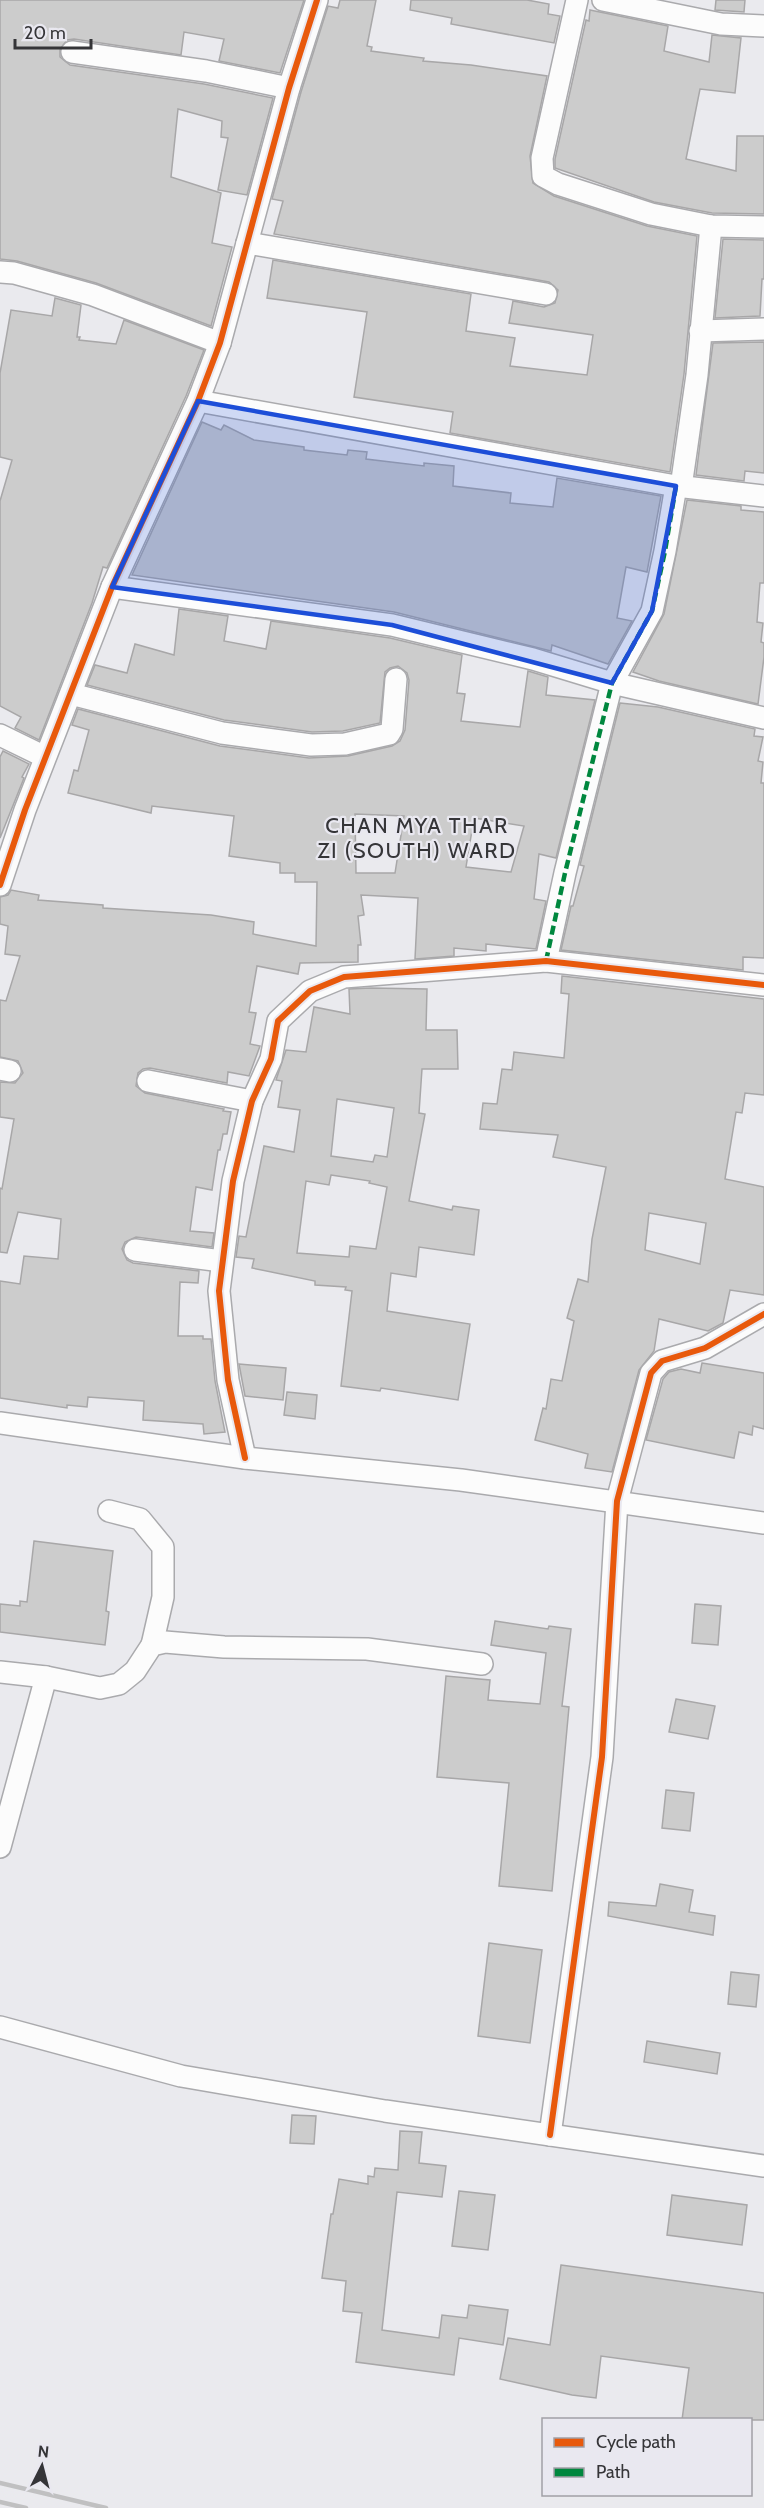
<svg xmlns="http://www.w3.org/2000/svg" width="764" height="2508" font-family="Cabin,sans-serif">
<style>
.building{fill:#ccc;stroke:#a8a7a8;stroke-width:1.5;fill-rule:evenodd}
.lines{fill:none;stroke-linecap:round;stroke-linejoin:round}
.minor-casing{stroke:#aaaaad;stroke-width:24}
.minor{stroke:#fcfcfc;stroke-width:21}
.rail{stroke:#c0c0c1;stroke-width:4.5}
.quiet{stroke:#00873e;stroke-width:4.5;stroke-dasharray:9 4.5;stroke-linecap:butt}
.cycleway-casing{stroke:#e9e8f0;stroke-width:10}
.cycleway{stroke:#e8590c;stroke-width:6}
.marked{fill:#1d4ed8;fill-opacity:0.2;stroke:#1d4ed8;stroke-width:4.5;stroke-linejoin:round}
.labels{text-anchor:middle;stroke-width:4.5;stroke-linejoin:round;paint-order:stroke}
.quarter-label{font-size:22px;letter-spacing:1.5px;fill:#353538;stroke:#e9e8f0}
</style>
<rect width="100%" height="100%" fill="#eaeaee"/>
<g class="building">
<path d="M0,0H304L280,73L219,61L224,39L184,32L181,55L74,39L67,40L60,50V57L70,65L204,84L273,98L247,195L218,190L228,138L221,137L222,121L178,109L171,177L221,193L212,243L232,247L211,326L96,283L17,261L0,259Z"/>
<path d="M340,0H376L367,46L372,47L371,51L424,58L423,61L471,65L547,76L530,156L533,183L554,196L647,226L697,236L684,374L670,472L450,433L453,412L354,397L367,312L267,298L273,260L471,294L466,331L515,338L510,366L587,375L593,335L509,323L513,301L544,307L555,303L558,290L549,282L274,234L283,201L272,199L301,92L328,6L338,8Z"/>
<path d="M411,0H527L549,4L548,14L560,16L554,43L451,24L452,18L410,10Z"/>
<path d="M716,0H745L744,12L715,10Z"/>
<path d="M590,10L668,26L664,51L709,62L712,35L741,38L735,93L700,89L686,159L736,171L737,136H764V214L712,213L654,202L555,168V159L586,20L589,21Z"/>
<path d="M723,239L764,240V279H762L760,316L715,318Z"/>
<path d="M55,298L81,305L77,337H80L79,340L116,344L124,320L204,350L186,396L107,568L103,567L92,603L39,740L15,728L21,717L0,706V501L12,460L0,457V373L11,310L52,316Z"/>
<path d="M764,342V473L745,471L744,481L696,475L713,343Z"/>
<path d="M202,422L221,430L224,425L254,440L304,447V450L347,455L348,450L367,452L366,459L424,466V463L454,466L453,486L511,493L510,503L553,507L557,478L661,496L647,572L626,567L617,618L632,621L608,664L552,645L551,651L394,612L132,575Z"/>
<path d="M687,500L741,506V510L764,512V583H760L757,622L763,623L761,642L764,643V657L758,704L659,681L633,672L664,614Z"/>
<path d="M179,609L228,616L224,641L266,649L271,621L390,638L462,655L457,693L465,694L461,721L520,727L528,671L548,677L546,695L595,700L556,858L539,854L534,899L546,901L536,949L486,944V951L454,948V956L415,959L418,898L361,895L364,915L358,916L361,945H358V962L300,963L298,974L257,966L249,1012L256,1013L250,1044L260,1046L249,1076L228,1072L227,1083L150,1068L143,1069L138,1073L136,1086L145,1093L224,1109L223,1111L231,1112L227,1134H223L220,1150H218L212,1190L196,1187L190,1231L214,1233L212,1247L136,1237L125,1242L122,1249L127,1260L133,1263L199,1271L198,1283L180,1282L178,1336H203V1339H211L215,1381L225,1432L204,1434L203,1424L143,1420L144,1401L88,1397L87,1407L67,1405V1408L0,1398V1281L20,1284L24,1256L58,1259L61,1219L18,1212L7,1253L0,1252V1188L2,1189L14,1119L0,1117V1082L15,1083L23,1073L18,1061L0,1057V1000L6,1001L20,956L5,954L8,926L0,924V897L8,895L11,890L39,895L38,900L103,905V908L211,915L254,922L253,934L316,946L317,882H295V873H280V863L229,856L234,816L152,806L151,813L68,793L74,770L78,771L89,730L72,725L78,709L220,746L309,758L348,756L392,746L400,741L405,730L409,680L407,673L398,666L390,668L385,672L380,723L343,731L312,732L224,720L87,685L95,665L127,673L135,644L174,655ZM355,814L404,816L395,873H356ZM474,818L524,826L511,872L466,867Z"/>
<path d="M620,703L658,707L755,729L754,736L763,737L758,761L763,762L761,783H764V958L743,957V970L561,950L571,906H573L584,866L580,865Z"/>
<path d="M3,751L29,764L22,777L24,778L0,838V757Z"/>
<path d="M562,976L764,999V1095L745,1093L742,1113L736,1112L725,1179L764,1187V1295L730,1290L723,1323L708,1331L659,1319L654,1351L639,1370L612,1472L585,1468L588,1454L535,1440L543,1408L546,1409L551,1379L562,1381L574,1321L567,1318L578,1279L588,1282L592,1239L606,1167L553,1157L558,1135L480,1129L483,1103L497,1104L502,1069L512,1070L514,1052L564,1058L569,994L561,993ZM649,1213L706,1223L700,1264L645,1250Z"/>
<path d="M371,988L427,989L426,1030H457L458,1069H422L419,1113L425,1114L409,1201L452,1210L453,1206L479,1210L474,1255L419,1247L416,1277L391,1273L387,1311L470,1324L458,1400L381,1388L380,1391L341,1386L352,1291L345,1290L346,1287L315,1285V1281L252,1268L254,1259L236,1257L239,1236L246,1237L264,1146L294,1152L300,1110L278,1107L282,1081L276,1080L286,1050L306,1052L314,1007L350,1014L349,989ZM337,1099L394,1108L387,1157L375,1155L373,1162L331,1156ZM331,1175L370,1181L369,1183L387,1187L376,1249L350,1246L349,1257L297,1253L306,1181L329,1185Z"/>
<path d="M702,1363L764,1373V1429L753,1426L752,1435L739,1432L734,1458L646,1440L663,1379L669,1372L681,1369L700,1373Z"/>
<path d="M239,1364L286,1368L283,1400L245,1396Z"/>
<path d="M287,1392L317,1395L315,1419L284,1415Z"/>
<path d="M34,1541L113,1551L106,1611L109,1612L105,1645L0,1632V1604L20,1606V1601L27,1602Z"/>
<path d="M695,1604L721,1606L718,1645L692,1643Z"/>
<path d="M495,1621L548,1629L549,1626L571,1629L562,1706L569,1707L552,1891L499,1886L509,1783L437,1777L446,1676L490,1680L488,1700L540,1704L546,1653L491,1645Z"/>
<path d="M676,1699L715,1706L708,1739L669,1732Z"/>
<path d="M666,1790L694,1793L690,1831L662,1828Z"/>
<path d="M660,1884L693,1890L689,1912L715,1916L713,1935L608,1916L609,1902L656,1906Z"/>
<path d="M489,1943L542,1950L530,2043L478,2036Z"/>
<path d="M731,1972L759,1975L756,2007L728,2004Z"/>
<path d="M647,2041L720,2053L717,2074L644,2062Z"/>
<path d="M292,2115L316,2116L314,2144L290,2143Z"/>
<path d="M400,2131L422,2132L419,2163L446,2166L442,2197L397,2192L382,2330L439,2338L442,2315L467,2318L469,2305L508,2310L503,2345L459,2338L454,2375L356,2362L362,2313L343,2311L346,2281L322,2278L331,2214H333L339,2179L368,2184V2176L374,2177L375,2168L398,2170Z"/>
<path d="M459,2191L495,2195L488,2250L452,2246Z"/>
<path d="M672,2195L747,2205L742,2245L667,2235Z"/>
<path d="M561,2265L764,2293V2420H682L689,2368L601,2356L596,2398L572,2395L500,2379L508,2338L550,2345Z"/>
</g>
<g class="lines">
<g class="minor-casing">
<g id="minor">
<path d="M577,0L542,158L543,176L558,184L651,214L711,226L764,227"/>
<path d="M603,0L721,24L764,26"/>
<path d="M72,52L206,71L289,88"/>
<path d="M247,243L546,294"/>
<path d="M0,272L14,273L93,295L220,343"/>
<path d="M700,331L764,329"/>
<path d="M198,401L676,486L764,496"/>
<path d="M681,487L697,375L711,226"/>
<path d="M112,587L392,625L533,659L612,683L764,718"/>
<path d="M71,694L222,733L311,745L345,744L389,734L392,729L396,679"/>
<path d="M0,735L45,757"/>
<path d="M0,885L25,810L112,587L198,401L220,343L289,88L317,0"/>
<path d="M546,961L565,873L612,683L652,611L665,551L676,486"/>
<path d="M0,1069L10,1071"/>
<path d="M148,1081L252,1101"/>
<path d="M135,1250L222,1261"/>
<path d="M0,1423L245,1458L461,1480L764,1523"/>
<path d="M245,1458L228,1380L219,1291L233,1181L252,1101L271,1059L278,1021L310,991L344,977L546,961L764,985"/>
<path d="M109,1511L140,1519L163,1547V1597L152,1645"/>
<path d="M0,1672L46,1677L100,1688L119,1684L135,1671L152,1645L165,1642L224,1647L367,1649L482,1664"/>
<path d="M0,1847L46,1677"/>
<path d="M0,2027L181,2076L385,2111L764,2166"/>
<path d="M550,2135L602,1757L617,1501L651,1373L662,1361L705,1348L764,1314"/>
</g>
</g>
<use href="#minor" class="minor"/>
<g class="rail">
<path d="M0,2483L106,2508"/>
<path d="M0,2502L26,2508"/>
</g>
<path class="quiet" d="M546,961L565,873L612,683L652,611L665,551L676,486"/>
<g class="cycleway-casing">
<g id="cycleway">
<path d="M0,885L25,810L112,587L198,401L220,343L289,88L317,0"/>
<path d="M245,1458L228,1380L219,1291L233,1181L252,1101L271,1059L278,1021L310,991L344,977L546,961L764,985"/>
<path d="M550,2135L602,1757L617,1501L651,1373L662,1361L705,1348L764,1314"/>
</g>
</g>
<use href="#cycleway" class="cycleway"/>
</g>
<path class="marked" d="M198,401L676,486L652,611L612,683L392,625L112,587Z"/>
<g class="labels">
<g class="quarter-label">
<text x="417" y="833">CHAN MYA THAR<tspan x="417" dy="25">ZI (SOUTH) WARD</tspan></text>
</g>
</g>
<rect x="542" y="2418" width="210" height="78" fill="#e9e8f0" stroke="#a1a0a6" stroke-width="1.5"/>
<rect x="554" y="2438" width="30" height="9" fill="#e8590c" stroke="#a1a0a6" stroke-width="1.5"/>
<text x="596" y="2448" font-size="18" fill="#353538">Cycle path</text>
<rect x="554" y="2468" width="30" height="9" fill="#00873e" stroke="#a1a0a6" stroke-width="1.5"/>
<text x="596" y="2478" font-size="18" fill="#353538">Path</text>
<g transform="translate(42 2466) rotate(6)" stroke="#e9e8f0" stroke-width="4.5" paint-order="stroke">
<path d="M0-4.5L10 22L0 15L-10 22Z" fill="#353538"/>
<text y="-9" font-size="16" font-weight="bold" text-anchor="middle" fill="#353538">N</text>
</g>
<path d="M15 39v9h76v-9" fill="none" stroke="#353538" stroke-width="3"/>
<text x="24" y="39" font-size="18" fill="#353538" stroke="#e9e8f0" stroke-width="4.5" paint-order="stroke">20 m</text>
</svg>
